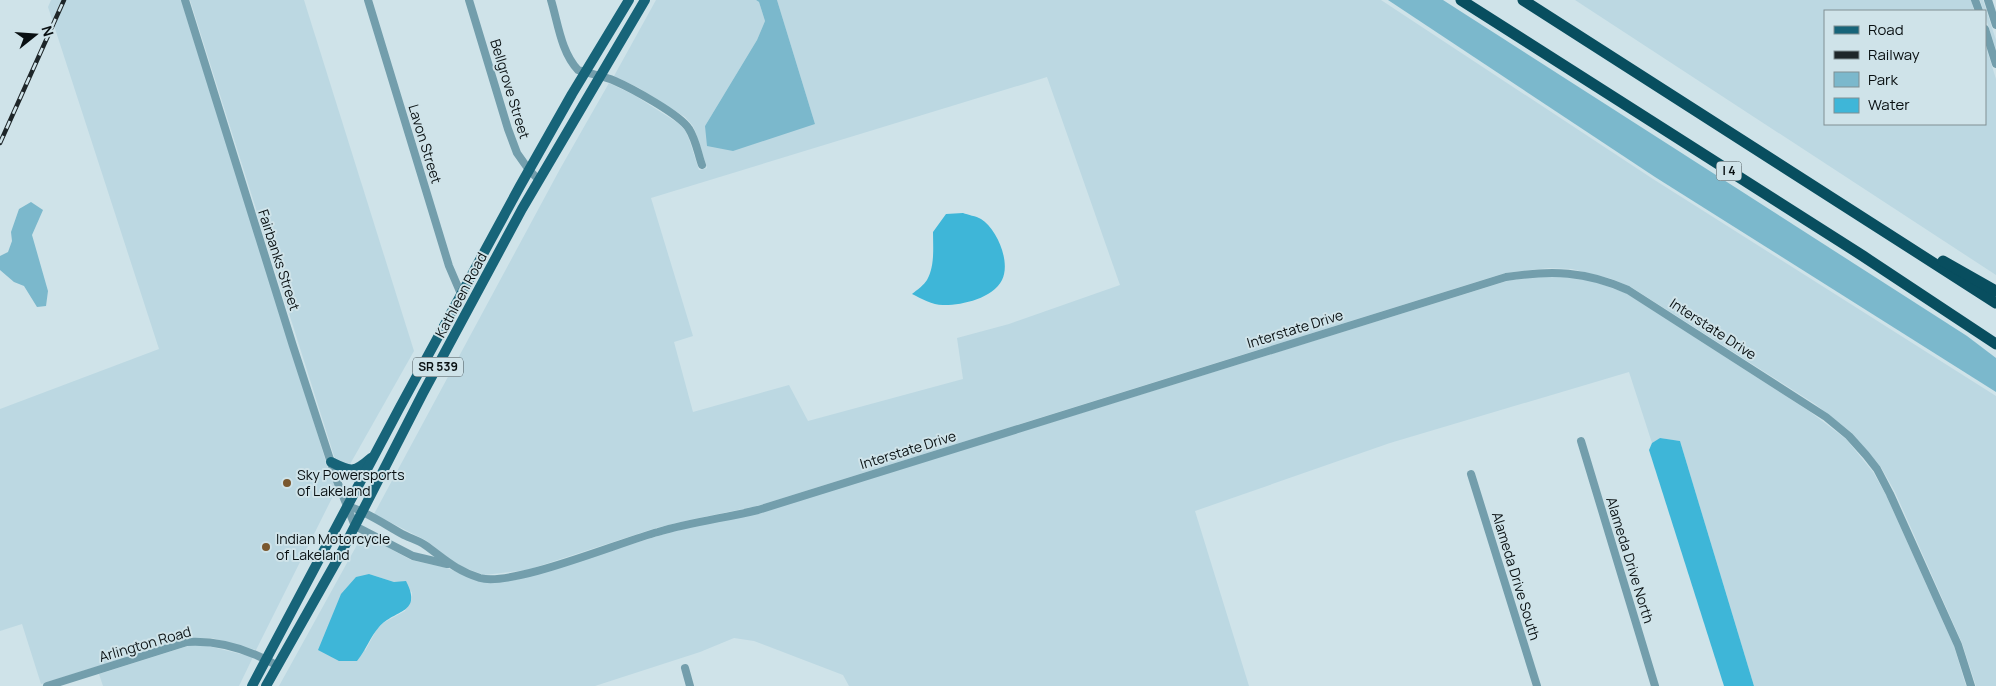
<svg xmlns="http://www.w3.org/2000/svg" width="1996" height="686" font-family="Manrope,sans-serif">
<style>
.built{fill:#bcd8e2;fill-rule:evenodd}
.green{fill:#7bb8cc}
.water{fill:#3eb6d8}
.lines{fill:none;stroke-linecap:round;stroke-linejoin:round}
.minor{stroke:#739eac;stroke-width:8}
.major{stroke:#176479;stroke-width:10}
.highway{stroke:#084e5f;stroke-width:11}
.rail-casing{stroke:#1e2629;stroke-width:4.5}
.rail{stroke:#cfe3e9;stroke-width:2.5;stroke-dasharray:8;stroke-linecap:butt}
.poi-dot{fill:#7a582f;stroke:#cfe3e9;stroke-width:2}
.labels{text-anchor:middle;stroke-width:4;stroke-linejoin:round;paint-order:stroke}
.shield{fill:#cfe3e9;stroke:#444f52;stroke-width:1}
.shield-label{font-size:12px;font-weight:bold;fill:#091012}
.street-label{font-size:14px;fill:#091012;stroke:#cfe3e9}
.poi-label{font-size:14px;fill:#091012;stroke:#cfe3e9;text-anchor:start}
</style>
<rect width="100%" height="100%" fill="#cfe3e9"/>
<g class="built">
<path d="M51,0H181L316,429L326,462L325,463L327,465L336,490L256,650L212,638H187L41,684L22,624L0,631V409L159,349L48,7Z"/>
<path d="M190,0H304L414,351L349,466L335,459Z"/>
<path d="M656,0H756L759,2L765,21L757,40L705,126L815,124L777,0H1381L1653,179L1996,396V686H1976L1962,643L1895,492L1881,467L1852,433L1815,404L1631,287L1612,279L1572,269L1549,268L1505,273L757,506L689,520L656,528L527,570L484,575L463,567L452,561L427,541L374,514L560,169L609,83L634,95L678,123L685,130L689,139L699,170L707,168L697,136L693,126L685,117L639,88L614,76ZM1047,77L1120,285L1009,324L957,338L963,379L808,421L789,385L693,412L674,342L693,336L651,198Z"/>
<path d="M1575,0H1971L1974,11H1825V124H1985V44L1996,79V275Z"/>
<path d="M1980,0H1983L1996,40V50Z"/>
<path d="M1570,276L1592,281L1626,293L1809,411L1846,439L1873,472L1886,495L1954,646L1966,686H1754L1680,441L1660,438L1652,443L1629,372L1390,443L1195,511L1249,686H849L843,675L754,641L734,638L700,652L595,686H279L363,534L411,560L447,568L481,582L516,580L658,536L690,527L759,513L1507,281L1529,277ZM369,574L394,582L412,592V599L405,611L383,623L377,629L365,651Z"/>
<path d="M204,645L253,657L239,686H103L99,674L188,646Z"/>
</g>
<g class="green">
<path d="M756,0H777L815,124L733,151L707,146L705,126L757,40L765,21L759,2Z"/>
<path d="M1388,0H1443L1967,336L1996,358V392L1655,177Z"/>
<path d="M31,202L43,210L32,235L48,291L46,306L37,307L24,286L14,282L0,270V256L8,252L12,241L11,232L19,209Z"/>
</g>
<g class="water">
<path d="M963,213C968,215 976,216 981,219C997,229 1011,262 1002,280C993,298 963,305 945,305C934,306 922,299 912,294C917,290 924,285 927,280C935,266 933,247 933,232L946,214Z"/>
<path d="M1660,438L1680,441L1754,686H1724L1649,450L1652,443Z"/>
<path d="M369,574L394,582L406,581C423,614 395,609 379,627C370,637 366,650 357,661H339L318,650L341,594L356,577Z"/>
</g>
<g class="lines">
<g class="minor">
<path d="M185,0L293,346L337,481L355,526L413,556L447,564"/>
<path d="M368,0L449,266L461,294"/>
<path d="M469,0L508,129L517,153L529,170L539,180"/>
<path d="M551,0C558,23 561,52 578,70C590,74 603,76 615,81C631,88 681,115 689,129C696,140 698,154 702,165"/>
<path d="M1975,0L1979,11"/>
<path d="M1988,0L1996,25"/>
<path d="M1985,29L1996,64"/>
<path d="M1581,441L1655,686"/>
<path d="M1471,474L1537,686"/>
<path d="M348,506C367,512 384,524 402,534C409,538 418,540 425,545C446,560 455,570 480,578C513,587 620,542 658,532C691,522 725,518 758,510L1506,277C1552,270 1585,271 1628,290L1826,417L1849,436L1866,455L1877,469L1890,494L1958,645L1971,686"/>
<path d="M685,668L690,686"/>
<path d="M47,686L187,642C219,640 250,650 278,666"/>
</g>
<g class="major">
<path d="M331,462C351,472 354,473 371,458"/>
<path d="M252,686L400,407L520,186L572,94L629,0"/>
<path d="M266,686L340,555L423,393L522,209L645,0"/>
</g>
<g class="highway">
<path d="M1461,0L1863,256L1996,344"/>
<path d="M1523,0L1996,303"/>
<path d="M1943,261L1996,291"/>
</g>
<g class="rail-casing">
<path id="rail" d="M0,143L64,0"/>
</g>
<use href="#rail" class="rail"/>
</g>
<g class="poi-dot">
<circle cx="287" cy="483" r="5"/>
<circle cx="266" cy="547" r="5"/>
</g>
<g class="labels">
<g class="shield">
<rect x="1716.5" y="161.5" width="25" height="19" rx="4"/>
<rect x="413" y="357.5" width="50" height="19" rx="4"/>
</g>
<g class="shield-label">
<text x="1729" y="175">I 4</text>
<text x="438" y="371">SR 539</text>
</g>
<g class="street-label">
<text transform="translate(510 89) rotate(73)" y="5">Bellgrove Street</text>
<text transform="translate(425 144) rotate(73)" y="5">Lavon Street</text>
<text transform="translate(279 260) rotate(72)" y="5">Fairbanks Street</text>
<text transform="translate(461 295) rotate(-62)" y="5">Kathleen Road</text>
<text transform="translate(1295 329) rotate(-17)" y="5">Interstate Drive</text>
<text transform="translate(1713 329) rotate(33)" y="5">Interstate Drive</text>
<text transform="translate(908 450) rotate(-17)" y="5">Interstate Drive</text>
<text transform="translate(1630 560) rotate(73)" y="5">Alameda Drive North</text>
<text transform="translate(1516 576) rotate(73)" y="5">Alameda Drive South</text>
<text transform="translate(145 644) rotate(-16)" y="5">Arlington Road</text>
</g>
<g class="poi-label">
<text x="297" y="480">Sky Powersports<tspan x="297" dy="16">of Lakeland</tspan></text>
<text x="276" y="544">Indian Motorcycle<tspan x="276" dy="16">of Lakeland</tspan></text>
</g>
</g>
<rect x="1824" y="10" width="162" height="115" fill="#cfe3e9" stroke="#808f93"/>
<rect x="1834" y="26" width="25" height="8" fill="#176479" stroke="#808f93"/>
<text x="1868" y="35" font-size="15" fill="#091012">Road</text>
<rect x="1834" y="51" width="25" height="8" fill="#1e2629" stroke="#808f93"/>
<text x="1868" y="60" font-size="15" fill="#091012">Railway</text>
<rect x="1834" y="72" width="25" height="15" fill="#7bb8cc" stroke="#808f93"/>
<text x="1868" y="85" font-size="15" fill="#091012">Park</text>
<rect x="1834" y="98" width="25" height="15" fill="#3eb6d8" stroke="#808f93"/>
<text x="1868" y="110" font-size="15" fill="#091012">Water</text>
<g transform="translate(35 35) rotate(73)" stroke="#cfe3e9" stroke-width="4" paint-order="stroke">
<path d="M0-4L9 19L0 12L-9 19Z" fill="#091012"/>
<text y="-8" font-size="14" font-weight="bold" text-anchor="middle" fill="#091012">N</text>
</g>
</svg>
